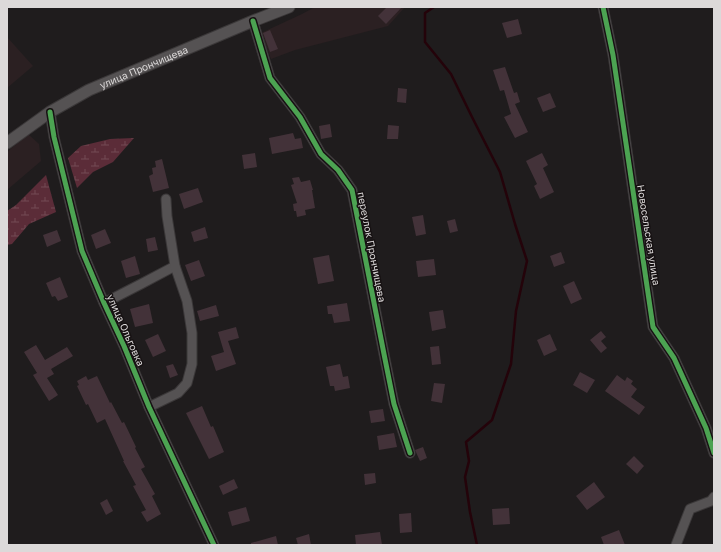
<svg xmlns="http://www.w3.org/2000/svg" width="721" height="552" font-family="'Golos Text',sans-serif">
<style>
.built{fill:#2b2022}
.wetland{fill:url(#wetland-marsh)}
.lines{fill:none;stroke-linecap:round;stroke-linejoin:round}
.stream{stroke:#24030a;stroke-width:2.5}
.building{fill:#433239}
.minor-casing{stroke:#3b3839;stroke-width:11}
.tertiary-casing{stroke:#3b3839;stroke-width:13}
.minor{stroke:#555253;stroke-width:9}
.tertiary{stroke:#555253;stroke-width:11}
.cycleway-casing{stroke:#171213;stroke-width:8}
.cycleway{stroke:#4ca352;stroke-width:5}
.labels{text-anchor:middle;stroke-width:3;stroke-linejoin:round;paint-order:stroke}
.street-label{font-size:10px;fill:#dcd9d9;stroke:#171213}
</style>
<defs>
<pattern id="wetland-marsh" width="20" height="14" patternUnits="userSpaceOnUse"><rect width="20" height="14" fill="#5b2c38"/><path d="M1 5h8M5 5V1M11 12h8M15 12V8" fill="none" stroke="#724a54"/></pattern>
</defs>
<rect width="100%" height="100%" fill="#1f1c1d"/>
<g class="built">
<path d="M315,7H405L388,26L295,50L271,59L261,33L302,14Z"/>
<path d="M7,37L33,66L7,88Z"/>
<path d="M28,134L39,144L41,161L7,190V152Z"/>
</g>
<g class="wetland">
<path d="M134,138L113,162L93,172L77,188L68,158L81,146L110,139Z"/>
<path d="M46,175L56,212L29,224L12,244L7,245V211L16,205Z"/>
</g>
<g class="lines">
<path class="stream" d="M434,7L425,13V42L451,74L472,117L500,172L515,224L527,261L516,311L511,364L492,420L466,442L469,461L465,477L470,512L477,545"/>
</g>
<g class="building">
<path d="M387,7H402L386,24L378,16Z"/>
<path d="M518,19L522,34L507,38L502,23Z"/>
<path d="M270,30L278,49L270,52L263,33Z"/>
<path d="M505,67L514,93L517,92L520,102L515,104L528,132L515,138L504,117L511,114L504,90L500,91L493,70Z"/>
<path d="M398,88L407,89L406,103L397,102Z"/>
<path d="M550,93L556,107L543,112L537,98Z"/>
<path d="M330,124L332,137L321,139L319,126Z"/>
<path d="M388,125L399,126L398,139H387Z"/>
<path d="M293,133L295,139L301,138L303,148L272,154L269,138Z"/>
<path d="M255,153L257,167L244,169L242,155Z"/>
<path d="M542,153L548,165L543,168L554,192L540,199L534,186L537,184L526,161Z"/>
<path d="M162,159L169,188L153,192L149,176L153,174L152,168L156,167L155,161Z"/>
<path d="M299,177L301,182L310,180L313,190H312L315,208L305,210L306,215L297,217L296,211H294L293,204L297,203L291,185L294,184L292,178Z"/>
<path d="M198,188L203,202L184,209L179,194Z"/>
<path d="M423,215L426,234L416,236L412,217Z"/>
<path d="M455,219L458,231L450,233L447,221Z"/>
<path d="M205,227L208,238L194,242L191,232Z"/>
<path d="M105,229L111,243L96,249L91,235Z"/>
<path d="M57,230L61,241L47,247L43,235Z"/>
<path d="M155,237L158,250L148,252L146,239Z"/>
<path d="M561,252L565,263L554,267L550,256Z"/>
<path d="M329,255L334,281L318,284L313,258Z"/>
<path d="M135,256L140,274L126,278L121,261Z"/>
<path d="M434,259L436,275L418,277L416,261Z"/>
<path d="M199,260L205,276L191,281L185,265Z"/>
<path d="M60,277L68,297L58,301L55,296L52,297L46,283Z"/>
<path d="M574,281L582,299L571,304L563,286Z"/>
<path d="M347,303L350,321L334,323L332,314H328L327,306Z"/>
<path d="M149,304L153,323L135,327L130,309Z"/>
<path d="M216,305L219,316L200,321L197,311Z"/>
<path d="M443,310L446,328L432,331L429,312Z"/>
<path d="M236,327L239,338L228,341L236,364L216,371L211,356L224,352L218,332Z"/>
<path d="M601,331L606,337L601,341L607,348L601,353L590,340Z"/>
<path d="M158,334L166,351L153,357L145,340Z"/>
<path d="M550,334L557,350L544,356L537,340Z"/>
<path d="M36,345L45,360L67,347L73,356L51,369L54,374L47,378L58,395L49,401L33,375L37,373L24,352Z"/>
<path d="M439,346L441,364L432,365L430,347Z"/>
<path d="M173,364L178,375L170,378L166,366Z"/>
<path d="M340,364L343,377L348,376L350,388L335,391L334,386H330L326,367Z"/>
<path d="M580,372L595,380L587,393L573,385Z"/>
<path d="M617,375L625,381L627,377L633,381L631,384L637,389L631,397L645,407L639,415L605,391Z"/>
<path d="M86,376L88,380L97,376L110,403L111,402L122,423L124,422L136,447L135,448L145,467L141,469L155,494L152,496L161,514L147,522L141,512L146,510L133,486L136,485L123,461H124L105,419L97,423L88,404L86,405L77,386L79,385L77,381Z"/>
<path d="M434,383L445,384L442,403L431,401Z"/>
<path d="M202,406L211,427L213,426L224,452L209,459L186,413Z"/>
<path d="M383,409L385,421L371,423L369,411Z"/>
<path d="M394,433L397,447L379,450L377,436Z"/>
<path d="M423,447L427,458L420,461L415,450Z"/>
<path d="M634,456L644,466L637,474L626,464Z"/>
<path d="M375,473L376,483L365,485L364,474Z"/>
<path d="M234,479L238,488L223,495L219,486Z"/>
<path d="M594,482L605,497L587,510L576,496Z"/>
<path d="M107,499L113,511L106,515L100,503Z"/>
<path d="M246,507L250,521L232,526L228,512Z"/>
<path d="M509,508L510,524L493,525L492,509Z"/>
<path d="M411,513L412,532L400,533L399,514Z"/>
<path d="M619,530L625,545H604L601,537Z"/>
<path d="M380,532L382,545H356L355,535Z"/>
<path d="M309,534L311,545H298L296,538Z"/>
<path d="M276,536L278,545H251V543Z"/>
</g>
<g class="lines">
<g class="minor-casing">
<g id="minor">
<path d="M603,7L613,55L653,327L674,358L706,428L714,453"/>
<path d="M253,21L270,78L300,117L321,154L338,170L352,190L384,354L394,404L410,453"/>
<path d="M50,112L54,137L82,251L104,303L124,346L149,407L214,545"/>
<path d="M104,303L141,284L175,266"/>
<path d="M149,407L178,393L187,383L192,364V333L187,301L175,266L167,216L166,199"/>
<path d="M676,545L690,509L711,501L714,497"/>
</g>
</g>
<g class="tertiary-casing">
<g id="tertiary">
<path id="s1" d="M7,143L50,112L89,90L253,21L289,7"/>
</g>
</g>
<use href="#minor" class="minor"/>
<use href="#tertiary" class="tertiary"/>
<g class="cycleway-casing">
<g id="cycleway">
<path d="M603,7L613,55L653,327L674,358L706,428L714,453"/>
<path d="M253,21L270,78L300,117L321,154L338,170L352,190L384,354L394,404L410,453"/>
<path d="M50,112L54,137L82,251L104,303L124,346L149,407L214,545"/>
</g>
</g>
<use href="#cycleway" class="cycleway"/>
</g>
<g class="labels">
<g class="street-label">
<text dy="4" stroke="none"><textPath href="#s1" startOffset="157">улица Прончищева</textPath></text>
<text transform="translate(649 235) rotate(81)" y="4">Новосельская улица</text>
<text transform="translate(372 247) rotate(79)" y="4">переулок Прончищева</text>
<text transform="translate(126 330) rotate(66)" y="4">улица Ольговка</text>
</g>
</g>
<rect width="721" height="552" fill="none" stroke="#dcd9d9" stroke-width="16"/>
</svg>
